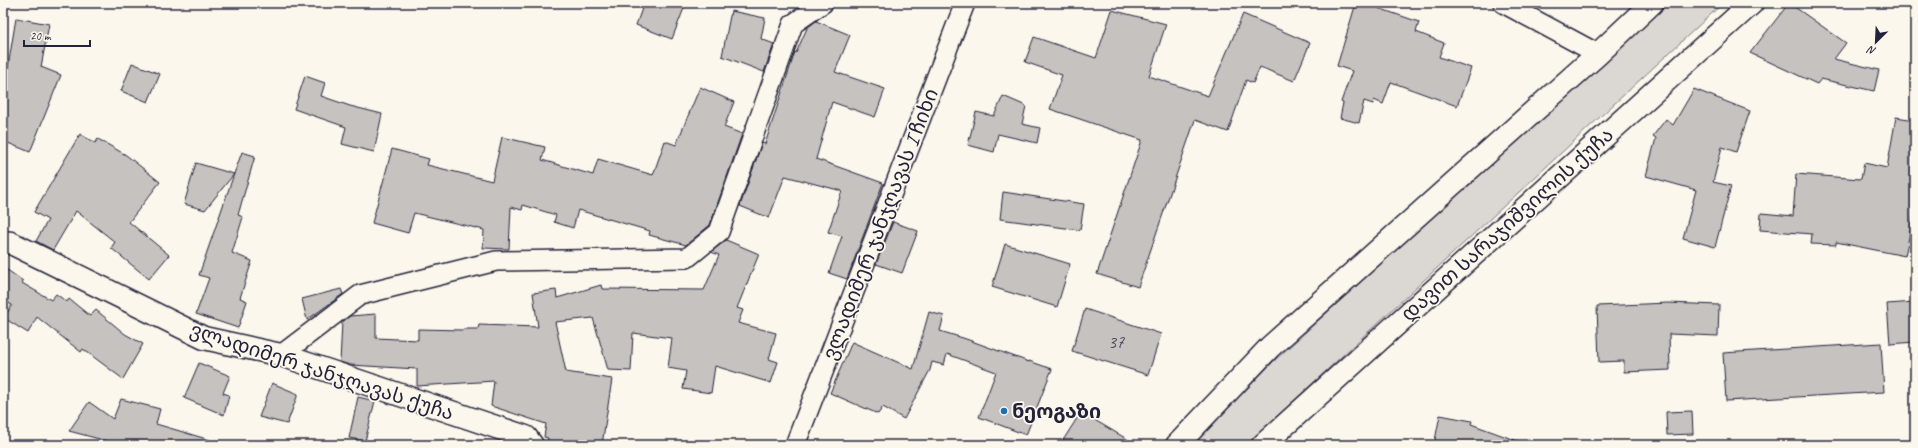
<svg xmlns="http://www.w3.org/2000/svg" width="1918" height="448" font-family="Caveat,'Noto Sans Georgian',sans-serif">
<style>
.green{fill:#dbd8d3;stroke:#7e7d87}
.building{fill:#c6c2c0;stroke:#22223b}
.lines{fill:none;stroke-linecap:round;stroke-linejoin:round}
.minor-casing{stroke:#22223b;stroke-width:22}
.tertiary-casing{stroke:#22223b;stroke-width:25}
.secondary-casing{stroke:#22223b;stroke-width:25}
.minor{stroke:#fbf7ec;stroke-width:19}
.tertiary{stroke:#fbf7ec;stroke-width:22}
.secondary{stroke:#fbf7ec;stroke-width:22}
.poi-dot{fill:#1f6fb2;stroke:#fbf7ec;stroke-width:1.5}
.labels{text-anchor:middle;stroke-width:3.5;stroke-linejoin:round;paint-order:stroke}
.number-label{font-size:18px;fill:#4b4a5c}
.street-label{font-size:20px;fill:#22223b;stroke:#fbf7ec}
.poi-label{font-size:20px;font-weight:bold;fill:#22223b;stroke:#fbf7ec;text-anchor:start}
</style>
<rect width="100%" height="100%" fill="#fbf7ec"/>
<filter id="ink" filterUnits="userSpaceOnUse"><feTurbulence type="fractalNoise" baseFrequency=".025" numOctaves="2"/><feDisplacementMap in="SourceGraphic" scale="8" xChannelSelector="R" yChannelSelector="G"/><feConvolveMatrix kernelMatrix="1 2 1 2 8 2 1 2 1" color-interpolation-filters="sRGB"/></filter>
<g filter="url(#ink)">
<path class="green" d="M1667,3H1723L1246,445H1193L1207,429L1274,361Z"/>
<g class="building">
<path d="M644,3H686L672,39L636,25Z"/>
<path d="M1356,3H1379L1378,8L1419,22L1416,32L1444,43L1439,57L1471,68L1457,106L1391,82L1383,104L1374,100L1373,104L1364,101L1359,123L1340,118L1343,103L1341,102L1352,71L1337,66Z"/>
<path d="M1789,3L1846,43L1834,59L1879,70L1874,91L1821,79L1817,84L1750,53Z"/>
<path d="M1112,10L1166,24L1149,76L1208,96L1243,14L1310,43L1294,81L1260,67L1253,83L1246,80L1228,132L1195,120L1138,287L1097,274L1142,140L1050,109L1062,75L1025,62L1034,37L1096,58Z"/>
<path d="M731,11L765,18L761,39L774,44L764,72L722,56Z"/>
<path d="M16,18L49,24L41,67L61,75L30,152L3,141V78L6,79Z"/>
<path d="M816,21L850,35L835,72L885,89L875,117L832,102L816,159L883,183L847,279L829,273L842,236L828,232L842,191L785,176L769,218L740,206L762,143L765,144L795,52L796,53L807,28Z"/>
<path d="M132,63L160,74L148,102L121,91Z"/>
<path d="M305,76L325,83L321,96L350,106L382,114L374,152L342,144L346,127L294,109Z"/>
<path d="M700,87L734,102L724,127L742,134L710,225L686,245L649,235L650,231L578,210L573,228L554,222L556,215L523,205L522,210L511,207L509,249L483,248L484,230L414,213L408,233L372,223L392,149L429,159L427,165L492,181L502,137L545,147L542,160L593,175L598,159L653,175L665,141L676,145Z"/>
<path d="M1694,89L1750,111L1736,152L1722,147L1713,182L1731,186L1715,247L1683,238L1696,190L1646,176L1656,138L1653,136L1666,119L1673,125Z"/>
<path d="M1003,96L1026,106L1022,124L1040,128L1037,143L998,134L994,152L968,145L976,112L994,116Z"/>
<path d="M1896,117L1915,120V208L1905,256L1836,242V245L1811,244L1812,234L1760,230L1761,213L1793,216L1796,174L1861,179L1864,163L1887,168Z"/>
<path d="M80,134L95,143L98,139L126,155L160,182L129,222L169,255L149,279L111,248L115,242L76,211L53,250L36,241L48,220L34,212Z"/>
<path d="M242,152L255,156L238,215L243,217L232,253L252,261L240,298L247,301L238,328L196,314L209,278L199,275L234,174L205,210L184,204L196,163L234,174Z"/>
<path d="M1003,192L1084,204L1080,230L1000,219Z"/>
<path d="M893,222L918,231L902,273L876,264Z"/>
<path d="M726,240L759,254L737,308L743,310L738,323L776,333L769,359L778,362L771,383L715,366L711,393L683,389L686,371L668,368L672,338L633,333L631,371L608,370L593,318L555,322L566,372L612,379L602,445H547L548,438L544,437L546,424L491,406L494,381L417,386V369L350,365L340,362L342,322L350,316L376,314V338L418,340V329L463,330V329H478L479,325L538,327L533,293L556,290L557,298L601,285L602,289L704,290L719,255L711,252Z"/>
<path d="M1005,244L1070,264L1057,307L992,287Z"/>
<path d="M3,267L23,281L22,283L51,300L56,294L67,302L69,299L90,316L96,310L125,334L143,344L123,379L83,349L81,352L37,317L28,333L4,318L12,305L8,303L3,309Z"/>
<path d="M341,289L343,294L307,320L302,299Z"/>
<path d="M1915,302V342L1890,344L1887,304Z"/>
<path d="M1668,303L1719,305L1718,336L1669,334L1670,370L1624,372V361L1599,362L1597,306Z"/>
<path d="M1085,309L1161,334L1148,375L1072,351Z"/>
<path d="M929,312L944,316L940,331L966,339L1029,362V361L1052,369L1026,435L979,417L996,372L947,354L944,365L932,362L930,370L904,419L883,407L878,414L830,393L852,342L913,369Z"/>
<path d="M1881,343L1884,392L1726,401L1723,353Z"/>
<path d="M199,363L230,376L223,393L229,395L224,415L184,398Z"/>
<path d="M272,383L298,394L287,424L259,417Z"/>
<path d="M358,397L375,401L365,441L349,438Z"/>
<path d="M121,399L160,409L156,424L210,440L209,445H122L69,431L89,402L113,419Z"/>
<path d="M1692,411L1693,434L1667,435L1666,412Z"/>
<path d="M1081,412L1137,445H1060Z"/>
<path d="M1440,415L1472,421L1471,424L1523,443L1522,445H1434Z"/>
</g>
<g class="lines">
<g class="minor-casing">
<g id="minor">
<path d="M1503,3L1598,54"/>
<path d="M281,355L360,295L496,261L687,258L719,232L793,24L823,3"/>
<path d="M795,445L965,3"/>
</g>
</g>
<g class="tertiary-casing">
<path id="tertiary" d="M3,242L11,243L204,338L281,355L526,437L532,445"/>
</g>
<g class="secondary-casing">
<g id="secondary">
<path d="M1177,445L1270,347L1598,54L1652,3"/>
<path d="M1263,445L1752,3"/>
</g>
</g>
<use href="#minor" class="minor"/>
<use href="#tertiary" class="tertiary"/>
<use href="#secondary" class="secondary"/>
</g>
</g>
<circle class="poi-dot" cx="1004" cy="411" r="4"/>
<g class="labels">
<g class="number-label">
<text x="1116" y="348">37</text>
</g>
<g class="street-label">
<text transform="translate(880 224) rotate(-69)" y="7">ვლადიმერ ჯანჯღავას I ჩიხი</text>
<text transform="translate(1507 224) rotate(-42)" y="7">დავით სარაჯიშვილის ქუჩა</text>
<text transform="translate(322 371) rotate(18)" y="7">ვლადიმერ ჯანჯღავას ქუჩა</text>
</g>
<g class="poi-label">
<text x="1012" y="418">ნეოგაზი</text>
</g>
</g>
<rect width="1918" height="448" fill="none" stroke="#fbf7ec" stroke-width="16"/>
<rect x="8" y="8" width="1902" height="432" fill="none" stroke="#22223b" stroke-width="1.5" filter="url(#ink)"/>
<g transform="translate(1876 42) rotate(204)" stroke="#fbf7ec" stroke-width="3" paint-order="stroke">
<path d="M0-3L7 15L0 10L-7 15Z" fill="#22223b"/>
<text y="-6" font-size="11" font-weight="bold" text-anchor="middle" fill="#22223b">N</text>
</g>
<path d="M24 40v6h66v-6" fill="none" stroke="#22223b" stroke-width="2"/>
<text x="30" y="40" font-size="12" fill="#22223b" stroke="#fbf7ec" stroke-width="3" paint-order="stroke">20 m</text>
</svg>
